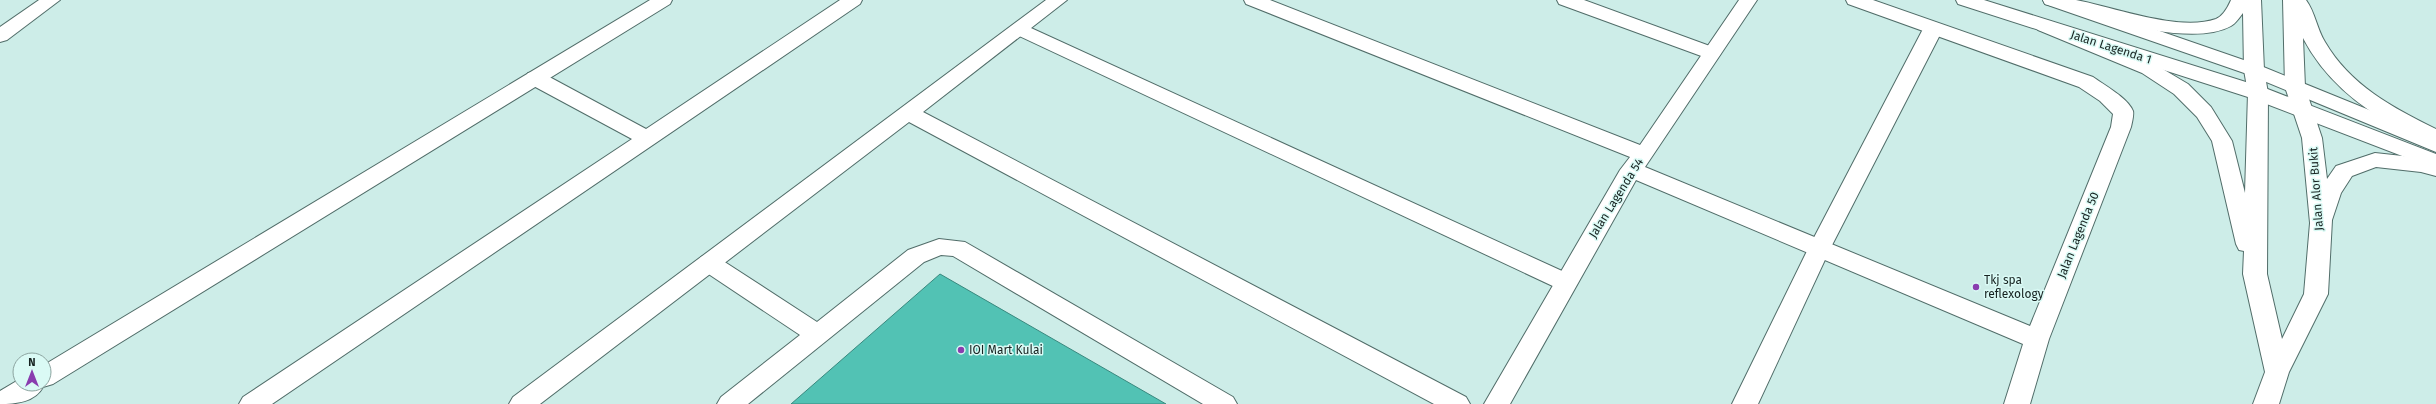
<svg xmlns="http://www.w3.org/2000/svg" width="2436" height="404" font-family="'Fira Sans',sans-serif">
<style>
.building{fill:#52c2b4;stroke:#39887e}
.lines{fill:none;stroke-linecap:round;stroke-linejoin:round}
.service-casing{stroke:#516d69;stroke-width:2}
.minor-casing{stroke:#516d69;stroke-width:2}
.tertiary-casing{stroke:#516d69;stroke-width:2}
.secondary-casing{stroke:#516d69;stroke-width:2}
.service{fill:#fff;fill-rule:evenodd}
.minor{fill:#fff;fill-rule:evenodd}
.tertiary{fill:#fff;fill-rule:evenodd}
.secondary{fill:#fff;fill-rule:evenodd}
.poi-dot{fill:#893daf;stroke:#dafaf5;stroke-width:1.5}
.labels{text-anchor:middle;stroke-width:3;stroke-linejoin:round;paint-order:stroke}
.street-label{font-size:12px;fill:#172321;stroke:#dafaf5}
.poi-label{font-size:12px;fill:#172321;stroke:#dafaf5;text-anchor:start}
</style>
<rect width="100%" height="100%" fill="#cdede8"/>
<path class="building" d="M940,274L1166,404H791Z"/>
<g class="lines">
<g class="service-casing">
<g id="service">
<path d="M840,0H862L860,4L272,404H239L243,397L632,139L528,83L525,78L528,73L535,72L542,73L646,129Z"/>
<path d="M1557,0H1584L1718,49L1721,53L1718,57L1711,59L1704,57L1559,4Z"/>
<path d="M1020,23L1573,276L1577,282L1573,288L1565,291L1557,288L1013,33L1010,29L1013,25Z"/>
<path d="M1933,23L1940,25L1943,29L1830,249L1758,404H1732L1808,249L1923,29L1926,25Z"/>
<path d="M939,239L965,242L1233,397L1237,404H1203L953,256L941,255L924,262L748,404H717L721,397L800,335L701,269L697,263L701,257L709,254L717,257L817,322L908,250Z"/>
</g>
</g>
<g class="minor-casing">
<g id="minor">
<path d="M39,0H60L7,40L0,42V27Z"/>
<path d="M650,0H672L670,4L53,384L43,387C35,402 16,404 0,404V391L20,379V384H44V365Z"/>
<path d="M1046,0H1067L923,112L1466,397L1470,404H1434L909,122L540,404H509L513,397Z"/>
<path d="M1244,0H1270L1640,145L1739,0H1757L1645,167L2030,326L2111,127L2113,114L2100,101L2079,87L1848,4L1846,0H1873L2093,77C2104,85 2128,98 2133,111C2134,115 2132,122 2131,127L2049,339L2030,404H2004L2023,344L1636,180L1510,404H1484L1620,170L1630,157L1246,4Z"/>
</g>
</g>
<g class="tertiary-casing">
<g id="tertiary">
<path d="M1956,0H1984L2265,88L2436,154V169L2251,98L1958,4Z"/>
<path d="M2043,0H2070L2261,66L2436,137V152L2247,74L2045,4Z"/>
</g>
</g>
<g class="secondary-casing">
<path id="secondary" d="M2043,0C2054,0 2066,0 2076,0C2114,7 2178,32 2216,19C2223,16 2228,7 2231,0H2261L2264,70L2268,93L2267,274L2282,339L2304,294L2310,223L2302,138L2285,87L2283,0H2306C2315,12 2317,29 2325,42C2350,85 2393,108 2436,129V145C2424,142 2413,135 2403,130C2361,109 2325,80 2303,38L2305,87L2322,138L2327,179L2336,166L2375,153L2421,158L2436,162V176L2421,172L2376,167L2352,176L2341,193L2332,220L2328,294L2289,372L2279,404H2253L2265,372L2243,274L2244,251L2239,250L2236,244L2212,141L2197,117L2174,94L2142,73L2038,30L2035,26L2038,22L2045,20L2052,22L2156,65L2188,84L2211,107L2232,141L2245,193L2248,93L2244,70L2243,13C2239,18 2236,23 2231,26C2190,49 2089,15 2045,4Z"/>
</g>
<use href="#service" class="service"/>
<use href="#minor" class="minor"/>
<use href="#tertiary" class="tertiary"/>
<use href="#secondary" class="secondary"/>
</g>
<g class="poi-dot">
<circle cx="1976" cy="287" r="4"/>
<circle cx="961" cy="350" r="4"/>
</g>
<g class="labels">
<g class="street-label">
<text transform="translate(2111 47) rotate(18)" y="4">Jalan Lagenda 1</text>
<text transform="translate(2316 189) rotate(-94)" y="4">Jalan Alor Bukit</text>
<text transform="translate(1616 198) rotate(-58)" y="4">Jalan Lagenda 54</text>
<text transform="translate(2078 235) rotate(-68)" y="4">Jalan Lagenda 50</text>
</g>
<g class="poi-label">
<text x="1984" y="284">Tkj spa<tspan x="1984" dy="14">reflexology</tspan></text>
<text x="969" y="354">IOI Mart Kulai</text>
</g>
</g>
<g transform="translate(32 372)"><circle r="19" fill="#dafaf5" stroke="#8ca4a0"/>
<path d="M0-3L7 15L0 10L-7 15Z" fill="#893daf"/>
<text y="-6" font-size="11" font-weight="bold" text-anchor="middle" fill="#172321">N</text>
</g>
</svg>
